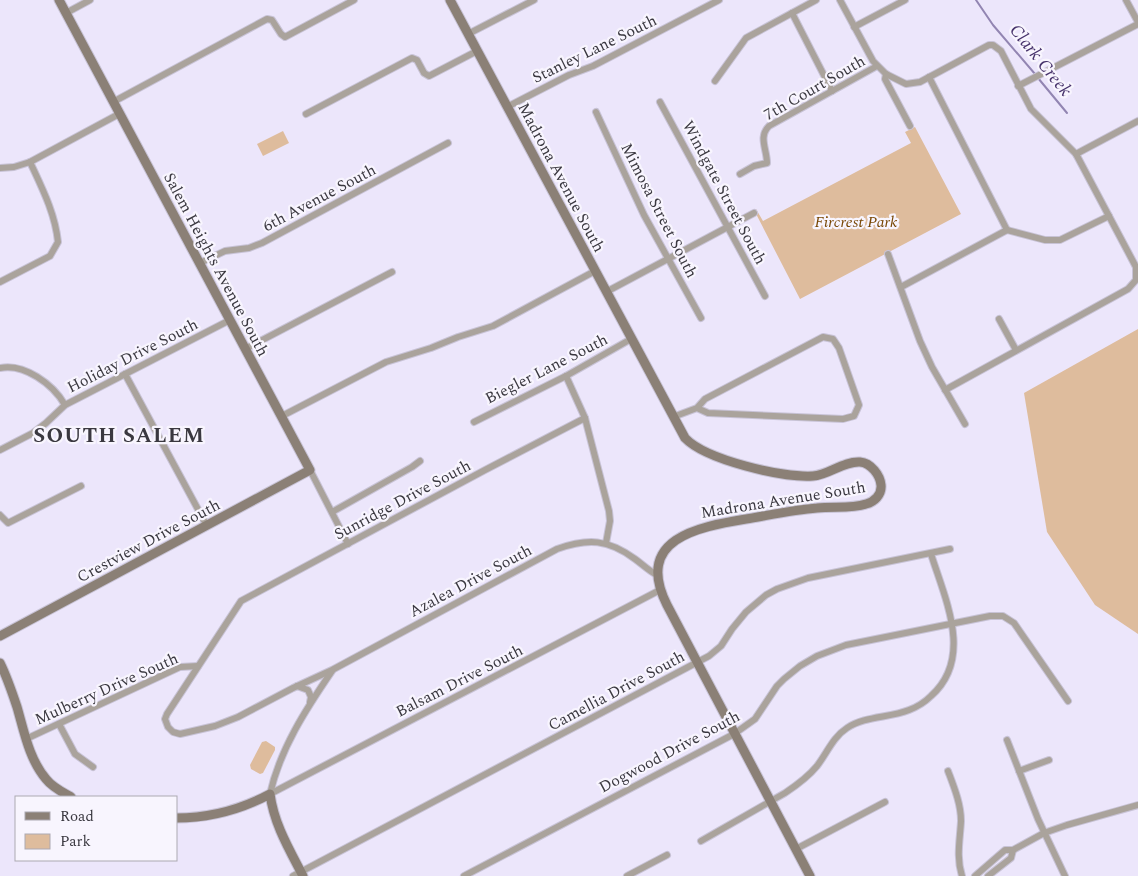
<svg xmlns="http://www.w3.org/2000/svg" width="1138" height="876" font-family="Spectral,serif">
<style>
.green{fill:#debc9d}
.lines{fill:none;stroke-linecap:round;stroke-linejoin:round}
.stream{stroke:#9285b2;stroke-width:2}
.street-casing{stroke:#c8c3d6;stroke-width:8}
.secondary-casing{stroke:#c8c3d6;stroke-width:11}
.street{stroke:#aaa39c;stroke-width:6}
.secondary{stroke:#8b8076;stroke-width:9}
.labels{text-anchor:middle;stroke-width:4.5;stroke-linejoin:round;paint-order:stroke}
.street-label{font-size:16px;fill:#3a3840;stroke:#f8f5fe}
.park-label{font-size:16px;font-style:italic;fill:#784704;stroke:#f8f5fe}
.water-label{font-size:18px;font-style:italic;fill:#47336c;stroke:#f8f5fe}
.district-label{font-size:21px;font-weight:bold;letter-spacing:1px;fill:#3a3840;stroke:#f8f5fe}
</style>
<rect width="100%" height="100%" fill="#ece6fb"/>
<g class="green">
<path d="M915,127L961,214L800,299L754,210L756,209L763,221L911,143L905,132Z"/>
<path d="M283,131L289,143L263,156L257,144Z"/>
<path d="M1138,329V634L1095,605L1047,532L1024,393Z"/>
<path d="M266,741L275,747V750L263,773L260,774L251,769L250,765L262,742Z"/>
</g>
<g class="lines">
<g class="stream">
<path d="M976,0L993,25L1035,74"/>
<path d="M1038,78L1067,113"/>
</g>
<g class="street-casing">
<g id="street">
<path d="M840,0L873,61L886,74L906,84L920,82L989,45H993L1001,51L1031,109L1076,154L1136,267V280L1128,289L945,390"/>
<path d="M1126,0L1138,22"/>
<path d="M66,13L90,0"/>
<path d="M792,13L832,91"/>
<path d="M854,27L905,0"/>
<path d="M468,34L534,0"/>
<path d="M886,74L885,79L910,126"/>
<path d="M929,77L1007,230"/>
<path d="M715,81L746,38L816,0"/>
<path d="M1018,86L1138,24"/>
<path d="M113,102L267,19L272,20L281,34L285,37L354,0"/>
<path d="M660,102L765,296"/>
<path d="M507,107L569,75L593,66L719,0"/>
<path d="M596,112L644,215L701,318"/>
<path d="M306,114L412,58L417,60L424,73L429,76L477,51"/>
<path d="M1076,154L1138,121"/>
<path d="M0,168L14,167L30,162L119,114"/>
<path d="M740,174L754,166L767,163C767,149 758,137 769,126L877,66"/>
<path d="M888,254L920,341L932,367L965,424"/>
<path d="M200,263L225,251L249,248L262,243L448,143"/>
<path d="M0,282L50,256L58,242C55,213 42,188 30,162"/>
<path d="M901,287L1007,230L1045,240H1060L1109,216"/>
<path d="M606,292L754,213"/>
<path d="M999,319L1016,350"/>
<path d="M245,349L392,272"/>
<path d="M0,368C24,363 53,384 65,405"/>
<path d="M125,374L207,526"/>
<path d="M566,376L585,418L609,511L610,521L606,543"/>
<path d="M282,416L386,362L431,348L458,337L493,326L595,271"/>
<path d="M673,417L697,408L705,399L823,337L833,339L839,348L859,405L854,416L843,419L708,413L697,408"/>
<path d="M585,418L485,470L241,601L167,714L165,719L168,727L173,732L180,734L215,726L238,717L293,688L332,670L557,549C588,538 608,539 635,559C642,564 649,571 657,575"/>
<path d="M474,422L566,376L631,339"/>
<path d="M0,450L33,433L46,423L65,405L230,320"/>
<path d="M310,470L348,544"/>
<path d="M332,512L412,467L420,461"/>
<path d="M0,515L8,523L81,486"/>
<path d="M297,686L308,690L311,697L310,702"/>
<path d="M59,724L75,754L93,767"/>
<path d="M26,739L180,667L198,666"/>
<path d="M1007,740L1038,819L1065,876"/>
<path d="M948,771C954,787 961,804 961,821C960,840 956,857 962,876"/>
<path d="M1019,771L1049,760"/>
<path d="M270,794L660,590"/>
<path d="M270,794C280,749 306,709 332,671"/>
<path d="M701,841L785,793C797,785 808,777 817,766C827,753 833,737 847,728C865,716 889,718 909,710C917,707 925,702 931,696C974,658 945,599 931,554"/>
<path d="M796,849L885,802"/>
<path d="M1013,850L1044,833L1067,825L1138,805"/>
<path d="M293,876L709,656L721,646L732,629L746,612L766,595L777,589L808,578L950,549"/>
<path d="M464,876L734,734L755,719L777,686L784,679L800,666L817,656L846,645L990,616H1003L1014,623L1068,701"/>
<path d="M627,876L667,855"/>
<path d="M975,876L1005,850H1013L1011,858L988,876"/>
</g>
</g>
<g class="secondary-casing">
<g id="secondary">
<path d="M450,0L685,438C706,460 783,478 813,476C829,475 843,461 860,462C871,463 880,475 881,485C882,495 874,502 866,504C851,509 833,506 817,508C793,510 770,515 746,519C697,527 634,539 667,605L810,876"/>
<path d="M0,636L310,470L59,0"/>
<path d="M0,663C7,677 12,692 17,707C24,731 29,759 46,779C52,787 62,792 71,797"/>
<path d="M176,818C211,818 240,810 270,794C274,824 289,849 303,876"/>
</g>
</g>
<use href="#street" class="street"/>
<use href="#secondary" class="secondary"/>
</g>
<g class="labels">
<g class="street-label">
<text transform="translate(594 48) rotate(-26)" y="6">Stanley Lane South</text>
<text transform="translate(814 87) rotate(-30)" y="6">7th Court South</text>
<text transform="translate(562 177) rotate(62)" y="6">Madrona Avenue South</text>
<text transform="translate(725 192) rotate(62)" y="6">Windgate Street South</text>
<text transform="translate(319 197) rotate(-28)" y="6">6th Avenue South</text>
<text transform="translate(660 210) rotate(63)" y="6">Mimosa Street South</text>
<text transform="translate(217 264) rotate(62)" y="6">Salem Heights Avenue South</text>
<text transform="translate(132 355) rotate(-27)" y="6">Holiday Drive South</text>
<text transform="translate(546 368) rotate(-27)" y="6">Biegler Lane South</text>
<text transform="translate(402 499) rotate(-28)" y="6">Sunridge Drive South</text>
<text transform="translate(783 499) rotate(-9)" y="6">Madrona Avenue South</text>
<text transform="translate(148 540) rotate(-28)" y="6">Crestview Drive South</text>
<text transform="translate(470 580) rotate(-28)" y="6">Azalea Drive South</text>
<text transform="translate(459 680) rotate(-27)" y="6">Balsam Drive South</text>
<text transform="translate(106 688) rotate(-24)" y="6">Mulberry Drive South</text>
<text transform="translate(616 690) rotate(-28)" y="6">Camellia Drive South</text>
<text transform="translate(669 751) rotate(-28)" y="6">Dogwood Drive South</text>
</g>
<g class="park-label">
<text x="856" y="227">Fircrest Park</text>
</g>
<g class="water-label">
<text transform="translate(1041 60) rotate(51)" y="6">Clark Creek</text>
</g>
<g class="district-label">
<text x="119" y="442">SOUTH SALEM</text>
</g>
</g>
<rect x="15" y="796" width="162" height="65" fill="#f8f5fe" stroke="#aca9b2"/>
<rect x="25" y="812" width="25" height="8" fill="#8b8076" stroke="#aca9b2"/>
<text x="60" y="821" font-size="15" fill="#3a3840">Road</text>
<rect x="25" y="834" width="25" height="15" fill="#debc9d" stroke="#aca9b2"/>
<text x="60" y="846" font-size="15" fill="#3a3840">Park</text>
</svg>
